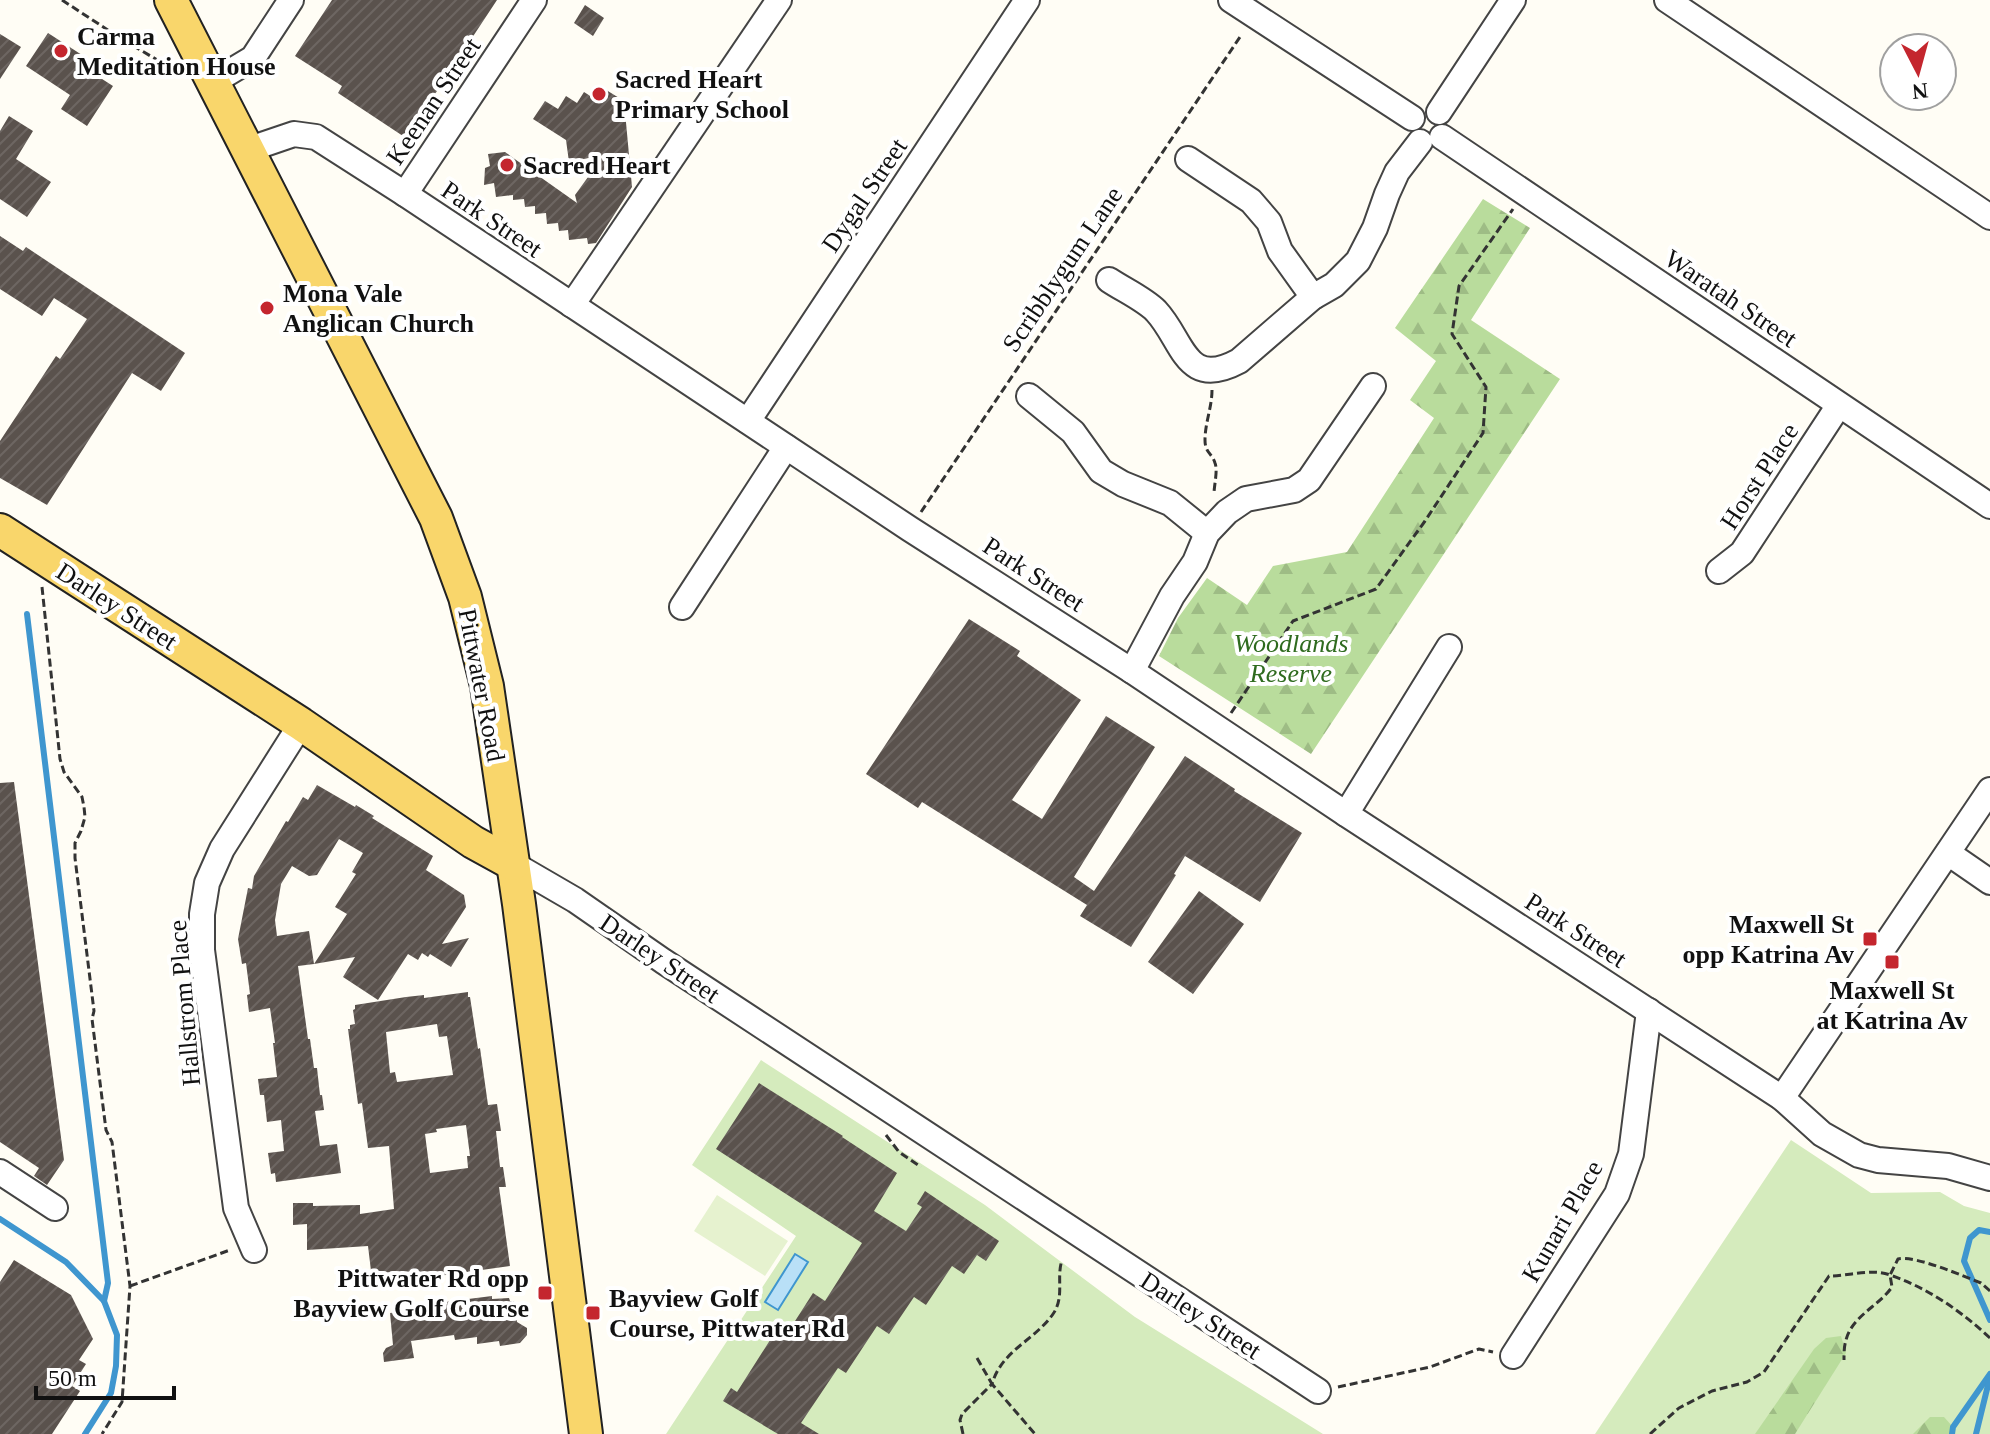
<svg xmlns="http://www.w3.org/2000/svg" width="1990" height="1434" font-family="Georgia,serif">
<style>
.grass{fill:#d5ebbd}
.forest{fill:url(#forest-firs)}
.pitch{fill:#e6f2cf}
.water{fill:#b9e0f7;stroke:#3f96cf;stroke-width:2}
.lines{fill:none;stroke-linecap:round;stroke-linejoin:round}
.stream{stroke:#3f96cf;stroke-width:6}
.building{fill:url(#building-hatch);fill-rule:evenodd}
.minor-casing{stroke:#444;stroke-width:28}
.major-casing{stroke:#222;stroke-width:36}
.path{stroke:#333;stroke-width:3;stroke-dasharray:8 4;stroke-linecap:butt}
.minor{stroke:#fff;stroke-width:24}
.major{stroke:#f9d66b;stroke-width:32}
.poi-dot{fill:#c4262e;stroke:#fff;stroke-width:3}
.labels{text-anchor:middle;stroke-width:8;stroke-linejoin:round;paint-order:stroke}
.poi-label{font-size:26px;font-weight:bold;fill:#111;stroke:#fff;text-anchor:start}
.street-label{font-size:26px;fill:#111;stroke:#fff}
.park-label{font-size:26px;font-style:italic;fill:#2f6b1f;stroke:#fff}
</style>
<defs>
<pattern id="forest-firs" width="22" height="20" patternUnits="userSpaceOnUse" patternTransform="scale(2)"><rect width="22" height="20" fill="#b9dc9c"/><path d="M5 1l3.5 6h-7zM16 11l3.5 6h-7z" fill="#9ebc85"/></pattern>
<pattern id="building-hatch" width="6" height="6" patternUnits="userSpaceOnUse" patternTransform="scale(2)"><rect width="6" height="6" fill="#5a524d"/><path d="M-1 1l2-2M0 6l6-6M5 7l2-2" fill="none" stroke="#6d6662"/></pattern>
</defs>
<rect width="100%" height="100%" fill="#fffdf5"/>
<g class="grass">
<path d="M761,1060L985,1205L1135,1317L1323,1434H666L796,1236L692,1165Z"/>
<path d="M1791,1140L1871,1193L1940,1192L1964,1206L1990,1213V1434H1595Z"/>
</g>
<g class="forest">
<path d="M1483,199L1530,228L1471,320L1560,379L1311,754L1159,656L1178,618L1207,578L1247,605L1273,566L1347,552L1434,418L1410,400L1436,361L1395,328Z"/>
<path d="M1841,1336L1846,1353L1795,1434H1755L1814,1349L1826,1338Z"/>
<path d="M1930,1417H1944L1953,1427L1950,1434H1913Z"/>
</g>
<path class="pitch" d="M717,1195L788,1241L765,1276L694,1231Z"/>
<path class="water" d="M795,1254L808,1262L778,1310L765,1302Z"/>
<g class="lines">
<g class="stream">
<path d="M27,614L108,1283L104,1301"/>
<path d="M0,1219L66,1262L104,1301L117,1335L116,1366L111,1393L85,1434"/>
<path d="M1990,1232L1979,1230L1970,1238L1964,1261L1990,1320"/>
<path d="M1952,1434L1953,1427L1990,1374"/>
<path d="M1976,1434L1990,1377"/>
</g>
</g>
<g class="building">
<path d="M332,0H497L406,138L338,93L342,86L295,56Z"/>
<path d="M585,5L604,18L593,36L574,23Z"/>
<path d="M48,33L82,55L77,63L113,86L87,126L61,109L70,95L26,66Z"/>
<path d="M0,34L21,47L0,79Z"/>
<path d="M603,88L624,101L632,187L596,243L588,244L587,238L569,240L568,230L559,231L558,223L547,224L546,213L535,214V206L525,207L524,199L513,200V195L496,197L494,183L484,185L485,168L490,166L488,154L505,152L577,203L575,195L604,155L569,162L566,140L533,119L545,101L558,109L566,96L577,103L584,92L595,99Z"/>
<path d="M9,116L33,131L16,159L51,182L27,217L0,199V131Z"/>
<path d="M0,236L23,251L26,247L185,353L161,391L132,373L47,505L0,478V441L56,356L60,359L87,319L54,298L42,316L0,289Z"/>
<path d="M969,619L1020,651L1017,656L1081,700L1012,800L1042,819L1106,716L1155,747L1074,877L1094,891L1185,756L1235,789L1234,791L1302,833L1260,902L1185,856L1174,874L1176,875L1131,947L1080,916L1087,905L922,802L918,808L866,774Z"/>
<path d="M14,782L64,1160L47,1185L34,1176L39,1168L0,1142V783Z"/>
<path d="M317,785L355,807L356,805L374,816L372,818L433,856L426,870L464,895L466,907L442,944L469,938L451,967L430,954L428,957L422,953L418,960L408,954L378,1000L343,977L355,957L314,964L347,914L335,907L356,874L352,872L363,853L339,839L317,875L309,876L292,866L281,884L275,920L277,936L309,931L314,964L298,966L308,1039H310L314,1068H317L320,1095H322L324,1110L315,1111L320,1146L337,1144L341,1173L276,1182L275,1173L271,1174L268,1153L284,1151L281,1120L267,1122L264,1095H260L258,1079L277,1077L273,1043H275L270,1008L249,1012L247,995L250,994L246,963L242,964L238,939L248,888L252,889L254,876L286,821L288,822L303,797L308,800Z"/>
<path d="M1199,891L1244,924L1193,994L1148,962Z"/>
<path d="M468,992V997H470L478,1049L480,1048L488,1105L497,1104L501,1131H496L500,1167H503L506,1187H499L510,1266L403,1281L402,1278H397V1275L372,1279L368,1246L307,1250V1224L293,1225V1203H313V1206L360,1205V1214L394,1209L389,1146L368,1148L362,1103L358,1104L348,1029H350V1025L355,1024L353,1010L355,1009V1005L406,997L424,995V998ZM437,1024L439,1037L447,1036L453,1075L397,1082L395,1072L390,1073L386,1032ZM466,1125L470,1156H467L468,1168L430,1173L425,1134L437,1132L436,1129Z"/>
<path d="M759,1083L843,1136L842,1137L897,1173L874,1211L906,1231L922,1207L917,1204L925,1191L999,1241L986,1261L977,1255L964,1274L952,1266L926,1305L914,1297L889,1334L877,1326L846,1373L838,1368L801,1423L819,1434H778L723,1401L731,1388L737,1392L779,1326L788,1332L813,1293L825,1301L862,1243L716,1149Z"/>
<path d="M14,1260L71,1295L93,1339L79,1360L86,1364L72,1386L80,1391L52,1434H0V1282Z"/>
<path d="M492,1296V1299L509,1298L510,1301H514L517,1322L527,1328V1335L520,1343L500,1346L499,1341L477,1344V1337L455,1340L454,1335L411,1341L414,1358L384,1362L383,1353L386,1348L393,1345L390,1313L406,1311L405,1307Z"/>
</g>
<g class="lines">
<g class="minor-casing">
<g id="minor">
<path d="M1231,0L1412,118"/>
<path d="M1667,0L1990,217"/>
<path d="M213,82L253,58L291,0"/>
<path d="M1439,112L1513,0"/>
<path d="M1442,137L1990,506"/>
<path d="M247,150L294,134L316,137L405,194L910,529L1132,671L1346,814L1782,1098L1822,1134L1859,1155L1878,1160L1948,1166L1990,1178"/>
<path d="M1188,159L1251,201L1269,222L1280,251L1313,297"/>
<path d="M405,194L534,0"/>
<path d="M1109,280C1124,290 1144,299 1156,311C1184,341 1185,390 1239,361L1313,297L1334,285L1358,261L1375,228L1387,194L1397,172L1420,142"/>
<path d="M572,305L779,0"/>
<path d="M1029,396L1073,432L1101,471L1123,484L1170,503L1207,533"/>
<path d="M748,421L1027,0"/>
<path d="M1719,571L1742,553L1839,405"/>
<path d="M682,607L786,447"/>
<path d="M1132,671L1172,596L1195,562L1207,533L1227,512L1246,499L1294,490L1309,480L1373,386"/>
<path d="M1346,814L1449,647"/>
<path d="M1948,853L1990,882"/>
<path d="M513,864L575,900L663,961L1318,1391"/>
<path d="M1782,1098L1990,790"/>
<path d="M0,1172L55,1208"/>
<path d="M254,1250L236,1208L202,950V914L207,883L222,849L301,724"/>
<path d="M1513,1356L1617,1194L1631,1154L1649,1011"/>
</g>
</g>
<g class="major-casing">
<g id="major">
<path d="M171,0L436,518L465,597L487,686L519,904L586,1434"/>
<path d="M0,530L301,724L473,842L513,864"/>
</g>
</g>
<g class="path">
<path d="M62,0L117,36L174,70"/>
<path d="M1212,390C1212,407 1205,423 1205,440C1205,453 1212,453 1215,463C1218,471 1214,485 1214,494"/>
<path d="M921,512L1242,34"/>
<path d="M42,587L60,759L64,772L82,797L84,807L85,817L81,831L75,843V858L94,1011L92,1019L106,1130L112,1142L130,1286L122,1402L102,1434"/>
<path d="M1231,713L1293,621L1376,589L1425,521L1483,433L1486,387L1452,334L1459,286L1513,209"/>
<path d="M886,1135L899,1152L921,1167"/>
<path d="M130,1286L230,1250"/>
<path d="M1990,1291L1981,1283C1963,1276 1915,1255 1898,1259L1890,1275C1928,1288 1961,1311 1990,1338"/>
<path d="M977,1358L992,1384C1002,1350 1034,1341 1053,1314C1065,1297 1056,1278 1062,1260"/>
<path d="M1338,1387L1430,1367L1479,1349L1493,1352"/>
<path d="M963,1434L960,1420L962,1414L992,1384L1035,1434"/>
<path d="M1650,1434L1679,1408L1712,1391L1747,1382L1764,1372L1829,1276C1849,1276 1872,1268 1890,1275L1892,1287C1879,1306 1852,1316 1846,1340C1844,1346 1844,1354 1844,1360"/>
</g>
<use href="#minor" class="minor"/>
<use href="#major" class="major"/>
</g>
<g class="poi-dot">
<circle cx="61" cy="51" r="8"/>
<circle cx="599" cy="94" r="8"/>
<circle cx="507" cy="165" r="8"/>
<circle cx="267" cy="308" r="8"/>
<rect x="1862" y="931" width="16" height="16" rx="4"/>
<rect x="1884" y="954" width="16" height="16" rx="4"/>
<rect x="537" y="1285" width="16" height="16" rx="4"/>
<rect x="585" y="1305" width="16" height="16" rx="4"/>
</g>
<g class="labels">
<g class="poi-label">
<text x="77" y="45">Carma<tspan x="77" dy="30">Meditation House</tspan></text>
<text x="615" y="88">Sacred Heart<tspan x="615" dy="30">Primary School</tspan></text>
<text x="523" y="174">Sacred Heart</text>
<text x="283" y="302">Mona Vale<tspan x="283" dy="30">Anglican Church</tspan></text>
<text x="1854" y="933" text-anchor="end">Maxwell St<tspan x="1854" dy="30">opp Katrina Av</tspan></text>
<text x="1892" y="999" text-anchor="middle">Maxwell St<tspan x="1892" dy="30">at Katrina Av</tspan></text>
<text x="529" y="1287" text-anchor="end">Pittwater Rd opp<tspan x="529" dy="30">Bayview Golf Course</tspan></text>
<text x="609" y="1307">Bayview Golf<tspan x="609" dy="30">Course, Pittwater Rd</tspan></text>
</g>
<g class="street-label">
<text transform="translate(433 101) rotate(-56)" y="9">Keenan Street</text>
<text transform="translate(864 195) rotate(-56)" y="9">Dygal Street</text>
<text transform="translate(492 219) rotate(34)" y="9">Park Street</text>
<text transform="translate(1062 269) rotate(-56)" y="9">Scribblygum Lane</text>
<text transform="translate(1731 298) rotate(34)" y="9">Waratah Street</text>
<text transform="translate(1759 476) rotate(-57)" y="9">Horst Place</text>
<text transform="translate(1034 574) rotate(33)" y="9">Park Street</text>
<text transform="translate(117 606) rotate(33)" y="9">Darley Street</text>
<text transform="translate(482 685) rotate(79)" y="9">Pittwater Road</text>
<text transform="translate(1576 930) rotate(33)" y="9">Park Street</text>
<text transform="translate(660 958) rotate(34)" y="9">Darley Street</text>
<text transform="translate(184 1003) rotate(-95)" y="9">Hallstrom Place</text>
<text transform="translate(1562 1221) rotate(-60)" y="9">Kunari Place</text>
<text transform="translate(1201 1315) rotate(33)" y="9">Darley Street</text>
</g>
<g class="park-label">
<text x="1291" y="652">Woodlands<tspan x="1291" dy="30">Reserve</tspan></text>
</g>
</g>
<g transform="translate(1918 72) rotate(174)"><circle r="38" fill="#ffffff" stroke="#a0a0a0" stroke-width="2"/>
<path d="M0-6L14 30L0 20L-14 30Z" fill="#c4262e"/>
<text y="-12" font-size="22" font-weight="bold" text-anchor="middle" fill="#111111">N</text>
</g>
<path d="M36 1386v12h138v-12" fill="none" stroke="#111111" stroke-width="4"/>
<text x="48" y="1386" font-size="24" fill="#111111" stroke="#ffffff" stroke-width="6" paint-order="stroke">50 m</text>
</svg>
